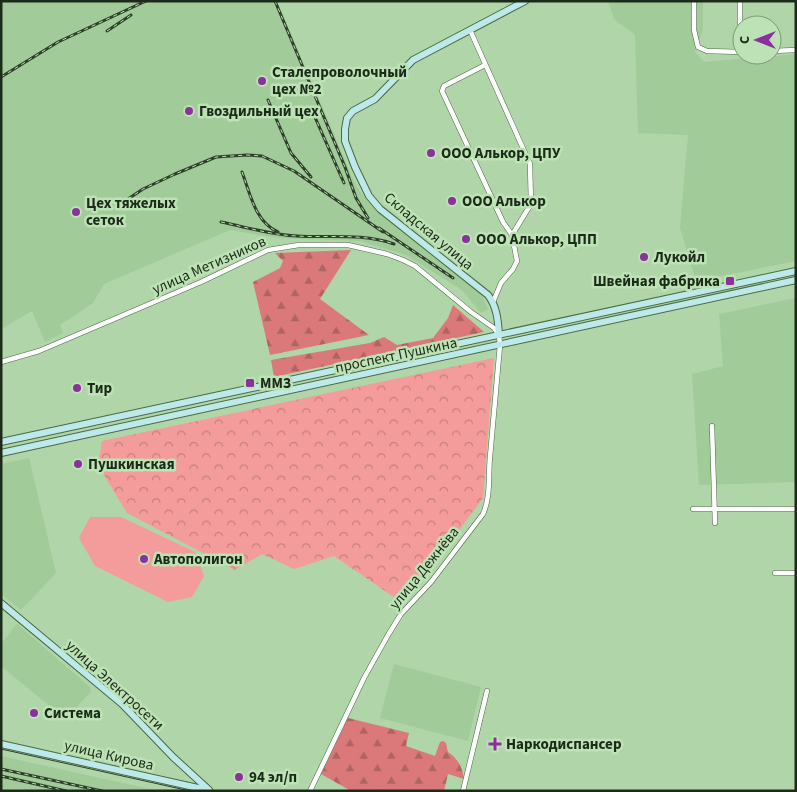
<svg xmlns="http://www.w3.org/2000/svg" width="797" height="792" font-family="'Source Sans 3',sans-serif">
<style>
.built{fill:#a1cb98}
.grass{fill:#f49b9b}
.forest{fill:url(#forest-firs)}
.park{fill:url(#park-crowns)}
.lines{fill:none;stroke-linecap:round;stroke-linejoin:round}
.street-casing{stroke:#496a42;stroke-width:5.5}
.secondary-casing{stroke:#496a42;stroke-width:8}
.street{stroke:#fff;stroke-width:4.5}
.secondary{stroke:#bee9eb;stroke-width:6}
.tram{stroke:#2f3f2b;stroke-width:1}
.rail-casing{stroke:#2f3f2b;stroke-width:3}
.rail{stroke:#bde2b5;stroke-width:1;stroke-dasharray:4;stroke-linecap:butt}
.poi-dot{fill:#8a319d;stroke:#bde2b5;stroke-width:2}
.labels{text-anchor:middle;stroke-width:5;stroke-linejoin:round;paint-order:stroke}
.poi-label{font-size:15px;font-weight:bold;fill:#1c2a19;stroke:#bde2b5;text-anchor:start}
.street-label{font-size:15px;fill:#1c2a19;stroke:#bde2b5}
</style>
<defs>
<pattern id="forest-firs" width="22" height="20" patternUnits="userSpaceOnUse" patternTransform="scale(1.25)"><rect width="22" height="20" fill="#db797a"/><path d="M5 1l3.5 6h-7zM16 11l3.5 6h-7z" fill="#b16363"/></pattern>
<pattern id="park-crowns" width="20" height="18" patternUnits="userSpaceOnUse" patternTransform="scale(1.25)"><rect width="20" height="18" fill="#f49b9b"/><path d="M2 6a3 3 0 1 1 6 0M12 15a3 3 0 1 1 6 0" fill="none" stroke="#c57f7e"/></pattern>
</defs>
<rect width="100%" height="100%" fill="#b0d5a8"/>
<g class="built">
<path d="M1,1H277L356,186L369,203L384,218L465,280L482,296L488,309L481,313L462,290L406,255L360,241L279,238L230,230L104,284L93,303L60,325L63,333L45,342L32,311L1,329Z"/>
<path d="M608,1H703V30L695,52L704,62L796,54V261L696,281L680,228L688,135L638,133L635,35L614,19Z"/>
<path d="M796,298V482L699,485L692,374L723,366L719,314Z"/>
<path d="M29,458L56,573L21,610L1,594V464Z"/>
<path d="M17,624L90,687L91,691L74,710L52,708L1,666V644Z"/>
<path d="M394,664L481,687L468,741L380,718Z"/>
<path d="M1,756L159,791H1Z"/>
</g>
<path class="grass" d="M90,517H121L195,552L204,576L192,597L168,602L95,566L79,538Z"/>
<g class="forest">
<path d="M351,250L320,299L369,335L270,355L253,282L280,268L283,261L275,253Z"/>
<path d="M453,305L484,332L274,377L271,360L370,343L384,337L397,345L433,338L448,318Z"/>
<path d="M348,718L409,733L406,746L435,756L440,742L443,741L446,743L448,752C458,759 462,766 464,779L448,774L444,791H351L321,774Z"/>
</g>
<path class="park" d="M494,358L483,498L404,604L334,556L294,569L262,554L235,570L127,513L98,465L102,441Z"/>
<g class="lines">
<g class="street-casing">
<g id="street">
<path d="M694,1V30L698,47L707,51L742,52"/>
<path d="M470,30L530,164L531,204L512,235"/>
<path d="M772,51L796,50"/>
<path d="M740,52V1"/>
<path d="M485,65L444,86L442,91L503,222L512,235L517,261L513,269L501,283L493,302"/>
<path d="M1,362L39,351L201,282L268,250L299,245H348L387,254L403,260L415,266L471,312L494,328L499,335L500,345C497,382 493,420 490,457C488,477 491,496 483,514L431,582L401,614L388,635L364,678L310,791"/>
<path d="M712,426L715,523"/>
<path d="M693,509H796"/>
<path d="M775,573H796"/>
<path d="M463,791L487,691"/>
</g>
</g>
<g class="secondary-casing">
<g id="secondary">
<path d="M499,335C498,320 497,307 488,295L380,209L369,196L355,167L345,141V129L347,118L353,111L375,99L413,60L525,1"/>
<path d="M1,442L796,271"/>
<path d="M1,453L796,280"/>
<path d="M1,603L122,704L173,757L209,790"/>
<path d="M1,744L207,790"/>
</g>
</g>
<use href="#street" class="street"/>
<use href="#secondary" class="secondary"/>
<path class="tram" d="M1,749L190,791"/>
<g class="rail-casing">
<g id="rail">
<path d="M275,1L345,167L356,198L368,218"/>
<path d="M107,31L131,15"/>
<path d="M1,77L58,42L146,1"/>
<path d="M268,100L291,153L311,177"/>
<path d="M314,115L344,183"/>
<path d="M242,172C250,193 255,222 278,232"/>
<path d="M128,199L143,189L175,174L216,157L247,155L262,156L294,171L383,232"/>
<path d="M221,222C246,227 271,235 297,236C330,238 362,233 394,244"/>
<path d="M379,228L453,278"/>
<path d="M1,769L102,791"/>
<path d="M1,776L66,791"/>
</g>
</g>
<use href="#rail" class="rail"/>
</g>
<g class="poi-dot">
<circle cx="262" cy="81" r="5"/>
<circle cx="189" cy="111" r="5"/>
<circle cx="431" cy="153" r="5"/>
<circle cx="452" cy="201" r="5"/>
<circle cx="76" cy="212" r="5"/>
<circle cx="466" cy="239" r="5"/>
<circle cx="644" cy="257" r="5"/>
<rect x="725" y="276" width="10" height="10" rx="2.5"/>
<rect x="245" y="378" width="10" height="10" rx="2.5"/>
<circle cx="77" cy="388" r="5"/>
<circle cx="78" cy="464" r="5"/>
<circle cx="144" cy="559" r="5"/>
<circle cx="34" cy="713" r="5"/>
<path d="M492.5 736.5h5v5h5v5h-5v5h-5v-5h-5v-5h5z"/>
<circle cx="239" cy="777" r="5"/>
</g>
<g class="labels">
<g class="poi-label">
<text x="272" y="77">Сталепроволочный<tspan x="272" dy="17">цех №2</tspan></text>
<text x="199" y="116">Гвоздильный цех</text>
<text x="441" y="158">ООО Алькор, ЦПУ</text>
<text x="462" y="206">ООО Алькор</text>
<text x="86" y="208">Цех тяжелых<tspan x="86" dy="17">сеток</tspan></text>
<text x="476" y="244">ООО Алькор, ЦПП</text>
<text x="654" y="262">Лукойл</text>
<text x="720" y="286" text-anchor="end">Швейная фабрика</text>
<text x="260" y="388">ММЗ</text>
<text x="87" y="393">Тир</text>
<text x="88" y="469">Пушкинская</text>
<text x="154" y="564">Автополигон</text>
<text x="44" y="718">Система</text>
<text x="506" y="749">Наркодиспансер</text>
<text x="249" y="782">94 эл/п</text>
</g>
<g class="street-label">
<text transform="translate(429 231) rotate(40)" y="5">Складская улица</text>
<text transform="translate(209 265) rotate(-24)" y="5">улица Метизников</text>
<text transform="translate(396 355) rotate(-12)" y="5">проспект Пушкина</text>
<text transform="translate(424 568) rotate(-51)" y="5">улица Дежнёва</text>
<text transform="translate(115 685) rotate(42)" y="5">улица Электросети</text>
<text transform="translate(109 755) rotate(13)" y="5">улица Кирова</text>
</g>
</g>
<rect width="797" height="792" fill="none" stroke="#1c2a19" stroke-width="5"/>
<g transform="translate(757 40) rotate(270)"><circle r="24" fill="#bde2b5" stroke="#7d9877"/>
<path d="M0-4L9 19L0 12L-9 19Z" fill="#8a319d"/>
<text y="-8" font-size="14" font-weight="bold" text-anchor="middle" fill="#1c2a19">С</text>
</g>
</svg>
